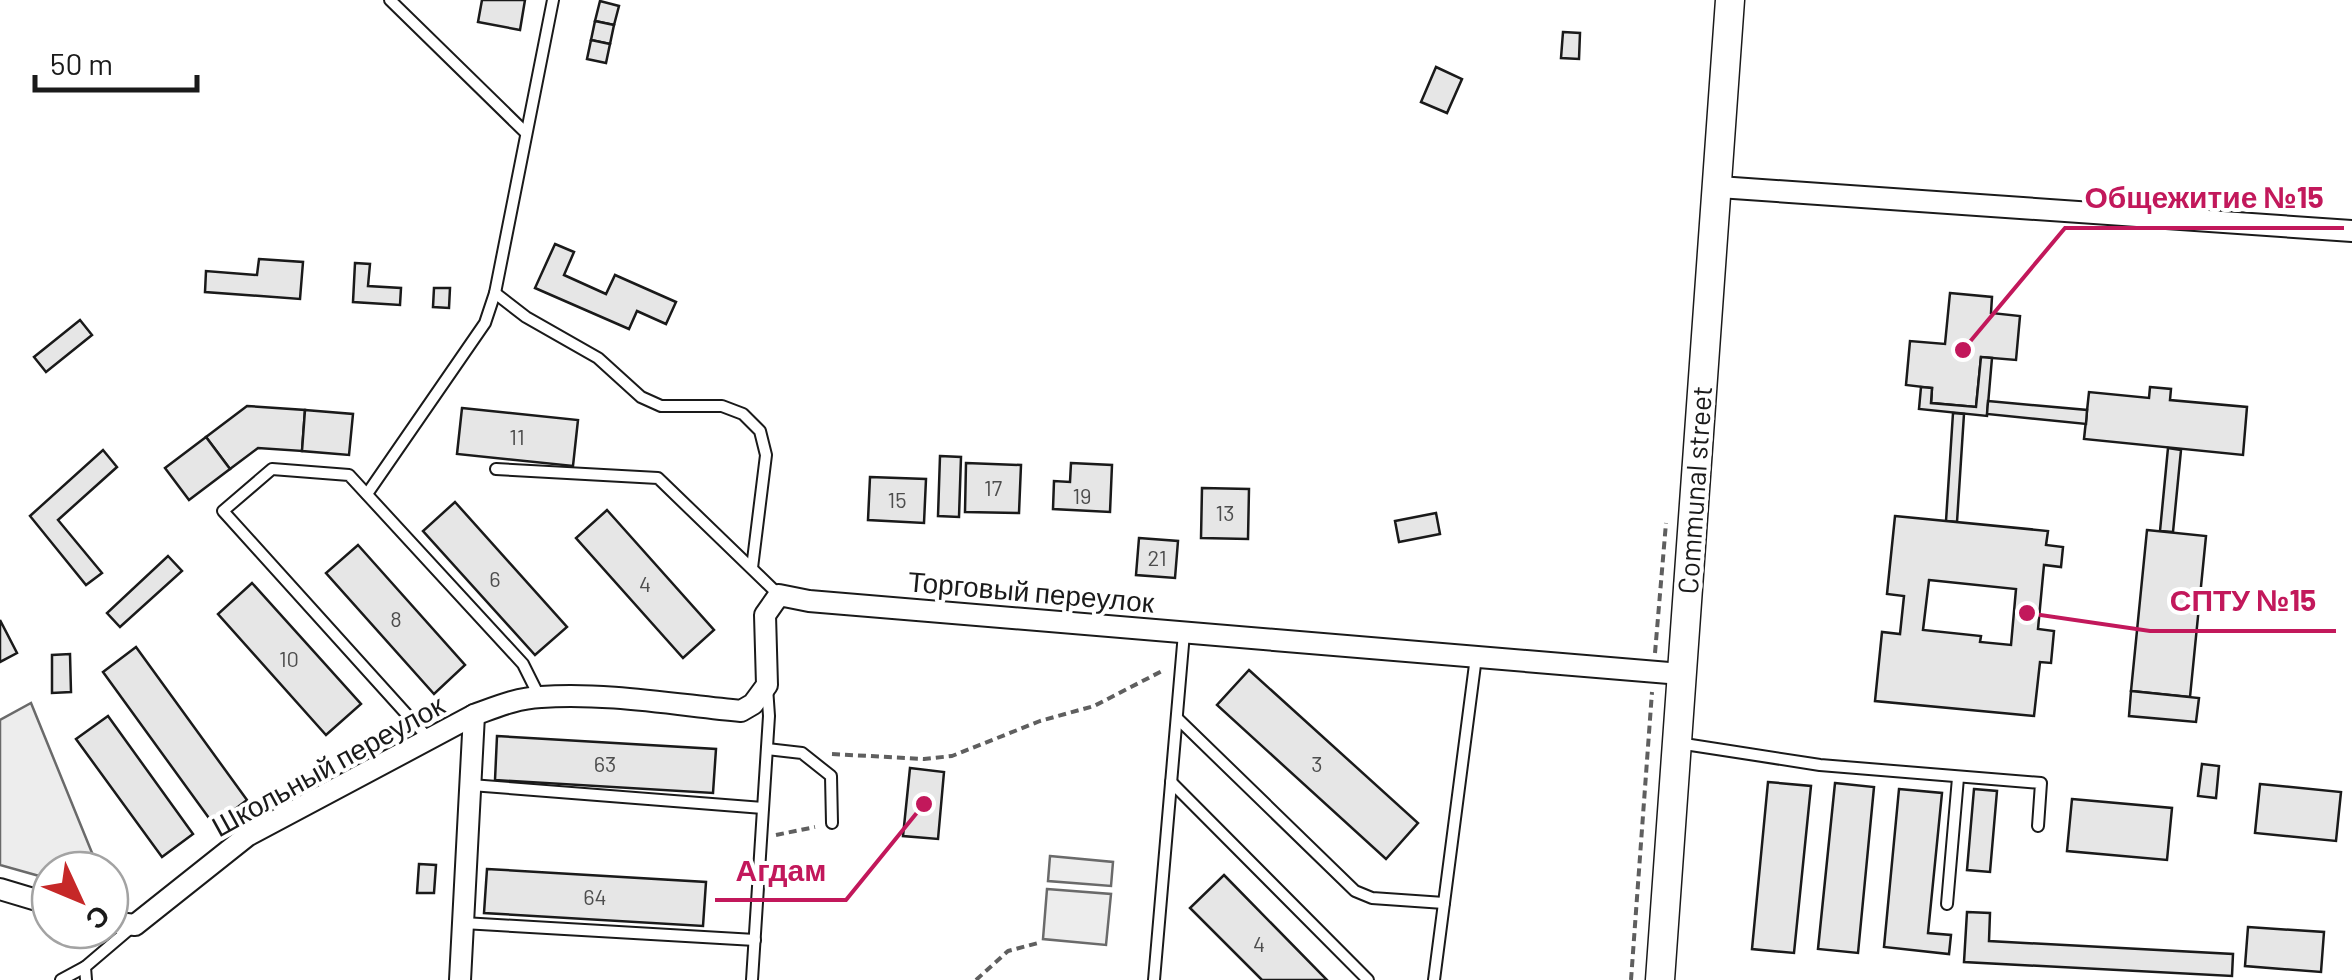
<svg xmlns="http://www.w3.org/2000/svg" width="2352" height="980" font-family="Barlow,sans-serif">
<style>
.green{fill:#ededed;stroke:#6a6a6a;stroke-width:2.5}
.building{fill:#e6e6e6;stroke:#1a1a1a;stroke-width:2.5;fill-rule:evenodd}
.lines{fill:none;stroke-linecap:round;stroke-linejoin:round}
.lane-casing{stroke:#1a1a1a;stroke-width:14}
.street-casing{stroke:#1a1a1a;stroke-width:24}
.secondary-casing{stroke:#1a1a1a;stroke-width:31}
.path{stroke:#5f5f5f;stroke-width:4;stroke-dasharray:8 5;stroke-linecap:butt}
.lane{stroke:#fff;stroke-width:10}
.street{stroke:#fff;stroke-width:20}
.secondary{stroke:#fff;stroke-width:28}
.labels{text-anchor:middle;stroke-width:8;stroke-linejoin:round;paint-order:stroke}
.number-label{font-size:22px;fill:#4d4d4d}
.street-label{font-size:28px;fill:#1a1a1a;stroke:#fff}
.leader{fill:none;stroke:#c2185b;stroke-width:4}
.callout-dot{fill:#c2185b;stroke:#fff;stroke-width:4}
.callout-label{font-size:30px;text-anchor:middle;font-weight:bold;fill:#c2185b;stroke:#fff;stroke-width:8;stroke-linejoin:round;paint-order:stroke}
</style>
<rect width="100%" height="100%" fill="#fff"/>
<g class="green">
<path d="M31,703L99,870H50V879L0,865V720Z"/>
<path d="M1050,856L1113,862L1111,886L1048,881Z"/>
<path d="M1047,889L1111,894L1106,945L1043,939Z"/>
</g>
<g class="building">
<path d="M482,0H525L520,30L478,22Z"/>
<path d="M600,1L619,6L614,25L595,21Z"/>
<path d="M595,21L614,25L610,44L591,40Z"/>
<path d="M1563,32L1580,33L1579,59L1561,58Z"/>
<path d="M591,40L610,44L606,63L587,59Z"/>
<path d="M1436,67L1462,79L1447,113L1421,102Z"/>
<path d="M555,244L574,252L564,275L606,294L615,275L676,302L666,324L637,311L629,329L535,288Z"/>
<path d="M259,259L303,262L300,299L205,292L206,271L257,275Z"/>
<path d="M355,263L370,264L368,286L401,288L400,305L353,302Z"/>
<path d="M434,288H450L449,308L433,307Z"/>
<path d="M1950,293L1992,297L1991,313L2020,316L2016,360L1981,357L1976,407L1931,403L1932,388L1906,385L1910,341L1945,344Z"/>
<path d="M80,320L92,335L46,372L34,357Z"/>
<path d="M1981,357L1992,358L1987,416L1919,409L1921,387L1932,388L1931,403L1976,407Z"/>
<path d="M2150,387L2171,389L2170,400L2247,407L2243,455L2084,439L2089,392L2149,398Z"/>
<path d="M1988,401L2087,410L2086,424L1987,414Z"/>
<path d="M247,406L305,410L302,451L258,448L230,469L206,437Z"/>
<path d="M462,408L578,420L573,466L457,454Z"/>
<path d="M305,410L353,414L349,455L302,451Z"/>
<path d="M1953,413L1964,414L1957,522L1946,521Z"/>
<path d="M206,437L230,469L189,500L165,468Z"/>
<path d="M2168,448L2181,450L2173,532L2160,531Z"/>
<path d="M103,450L117,467L58,520L102,573L86,585L30,516Z"/>
<path d="M940,456L961,457L959,517L938,516Z"/>
<path d="M966,463L1021,465L1019,513L965,512Z"/>
<path d="M1071,463L1112,465L1110,512L1053,509L1054,481L1070,482Z"/>
<path d="M870,477L926,479L924,523L868,520Z"/>
<path d="M1202,488L1249,489L1248,539L1201,538Z"/>
<path d="M455,502L567,627L535,655L423,531Z"/>
<path d="M607,510L714,630L683,658L576,538Z"/>
<path d="M1436,513L1440,534L1399,542L1395,521Z"/>
<path d="M1895,516L2048,531L2046,545L2063,547L2061,567L2044,565L2038,629L2054,631L2051,663L2040,662L2034,716L1875,701L1882,632L1900,634L1904,596L1887,594ZM1929,580L2016,589L2011,645L1980,642L1981,636L1923,630Z"/>
<path d="M2147,530L2206,536L2190,697L2131,691Z"/>
<path d="M1139,538L1178,541L1175,578L1136,575Z"/>
<path d="M358,545L465,665L434,694L326,573Z"/>
<path d="M168,556L182,571L120,627L107,613Z"/>
<path d="M252,583L361,704L326,735L218,614Z"/>
<path d="M0,620L17,653L0,662Z"/>
<path d="M136,647L247,800L214,825L103,672Z"/>
<path d="M70,654L71,692L52,693V655Z"/>
<path d="M1249,670L1418,823L1386,859L1217,705Z"/>
<path d="M2131,691L2199,698L2196,722L2129,716Z"/>
<path d="M108,716L193,834L162,857L76,739Z"/>
<path d="M497,736L716,749L713,793L495,780Z"/>
<path d="M2202,764L2219,766L2216,798L2198,796Z"/>
<path d="M910,768L944,772L938,839L903,836Z"/>
<path d="M1768,782L1811,786L1794,953L1752,949Z"/>
<path d="M1835,783L1874,787L1858,953L1818,949Z"/>
<path d="M2260,784L2341,792L2336,841L2255,833Z"/>
<path d="M1899,789L1942,793L1928,933L1951,935L1949,954L1884,947Z"/>
<path d="M1974,789L1997,791L1990,872L1967,870Z"/>
<path d="M2072,799L2172,808L2167,860L2067,851Z"/>
<path d="M419,864L436,865L434,893H417Z"/>
<path d="M487,869L706,882L703,926L484,913Z"/>
<path d="M1224,875L1327,980H1262L1190,908Z"/>
<path d="M1967,912L1990,913L1989,941L2233,954L2232,976L1964,962Z"/>
<path d="M2248,927L2324,932L2321,972L2245,966Z"/>
</g>
<g class="lines">
<g class="lane-casing">
<g id="lane">
<path d="M390,0L526,133"/>
<path d="M495,293L526,317L598,358L641,397L661,406H722L743,414L760,431L766,455L752,568"/>
<path d="M496,469L658,478L779,595"/>
<path d="M367,494L485,323L495,293L553,0"/>
<path d="M1177,718L1355,891L1372,898L1444,903"/>
<path d="M429,739L223,511L272,469L349,475L523,664L539,696"/>
<path d="M1678,743L1820,765L2041,783L2038,826"/>
<path d="M767,749L802,753L831,776L832,823"/>
<path d="M1171,782L1368,980"/>
<path d="M471,785L763,808"/>
<path d="M1947,904L1958,778"/>
<path d="M463,923L755,940"/>
<path d="M61,980L85,967"/>
<path d="M86,980L85,967L132,927"/>
<path d="M752,980L769,716L767,687"/>
<path d="M1154,980L1184,633"/>
<path d="M1434,980L1476,657"/>
</g>
</g>
<g class="street-casing">
<g id="street">
<path d="M1719,187L2352,231"/>
<path d="M0,889L50,904"/>
<path d="M110,922L135,925L247,836L474,715C496,707 517,698 541,697C603,692 678,705 741,711L753,704L767,685L765,615L779,595L809,601L1681,674"/>
<path d="M460,980L474,715"/>
</g>
</g>
<g class="secondary-casing">
<path id="secondary" d="M1660,980L1730,0"/>
</g>
<g class="path">
<path d="M1655,653L1666,523"/>
<path d="M832,754L924,759L952,756L1040,721L1094,706L1164,670"/>
<path d="M776,835L815,827"/>
<path d="M976,980L1008,951L1038,943"/>
<path d="M1631,980L1652,692"/>
</g>
<use href="#lane" class="lane"/>
<use href="#street" class="street"/>
<use href="#secondary" class="secondary"/>
</g>
<g class="labels">
<g class="number-label">
<text x="517" y="445">11</text>
<text x="993" y="496">17</text>
<text x="1082" y="504">19</text>
<text x="897" y="508">15</text>
<text x="1225" y="521">13</text>
<text x="1157" y="566">21</text>
<text x="495" y="587">6</text>
<text x="645" y="592">4</text>
<text x="396" y="627">8</text>
<text x="289" y="667">10</text>
<text x="605" y="772">63</text>
<text x="1317" y="772">3</text>
<text x="595" y="905">64</text>
<text x="1259" y="952">4</text>
</g>
<g class="street-label">
<text transform="translate(1695 490) rotate(-86)" y="10">Communal street</text>
<text transform="translate(1031 592) rotate(5)" y="10">Торговый переулок</text>
<text transform="translate(328 766) rotate(-29)" y="10">Школьный переулок</text>
</g>
</g>
<path class="leader" d="M1963 350L2065 228H2344M2027 613L2150 631H2336M924 804L846 900H715"/>
<g class="callout-dot">
<circle cx="1963" cy="350" r="10"/>
<circle cx="2027" cy="613" r="10"/>
<circle cx="924" cy="804" r="10"/>
</g>
<g class="callout-label">
<text x="2204" y="208">Общежитие №15</text>
<text x="2243" y="611">СПТУ №15</text>
<text x="781" y="881">Агдам</text>
</g>
<g transform="translate(80 900) rotate(134)"><circle r="48" fill="#ffffff" stroke="#a3a3a3" stroke-width="2.5"/>
<path d="M0-8L18 38L0 25L-18 38Z" fill="#c62828"/>
<text y="-15" font-size="28" font-weight="bold" text-anchor="middle" fill="#1a1a1a">С</text>
</g>
<path d="M35 75v15h162v-15" fill="none" stroke="#1a1a1a" stroke-width="5"/>
<text x="50" y="75" font-size="30" fill="#1a1a1a" stroke="#ffffff" stroke-width="8" paint-order="stroke">50 m</text>
</svg>
